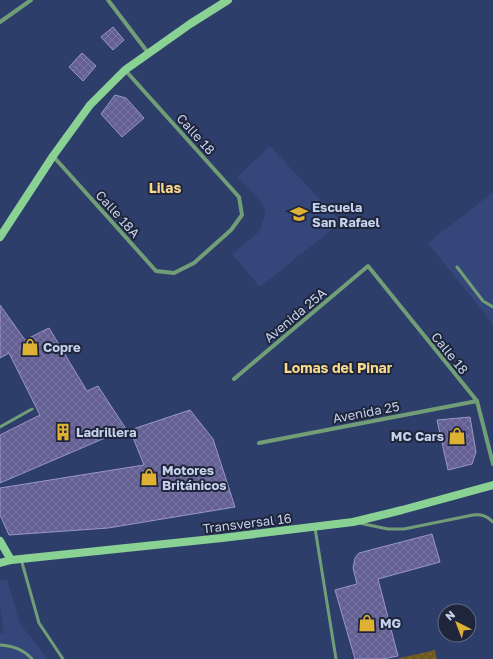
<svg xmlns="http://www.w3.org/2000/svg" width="493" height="659" font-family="'Golos Text',sans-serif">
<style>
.built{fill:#34467a}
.grass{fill:url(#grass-dots)}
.building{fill:url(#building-cross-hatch);stroke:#9a95cd}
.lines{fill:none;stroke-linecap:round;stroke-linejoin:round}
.service{stroke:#719e77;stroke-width:3}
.minor{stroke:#719e77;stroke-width:4}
.secondary{stroke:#8ad294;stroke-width:8}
.labels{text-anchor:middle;stroke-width:4;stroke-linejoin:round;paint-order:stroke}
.street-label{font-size:13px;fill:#c6d1ec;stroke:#1f263b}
.poi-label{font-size:13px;font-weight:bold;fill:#c6d1ec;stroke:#1f263b;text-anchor:start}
.neighbourhood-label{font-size:14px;font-weight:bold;fill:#f7d88d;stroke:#1f263b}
</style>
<defs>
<pattern id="grass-dots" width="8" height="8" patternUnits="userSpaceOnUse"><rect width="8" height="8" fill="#6f5a21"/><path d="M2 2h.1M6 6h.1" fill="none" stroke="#827141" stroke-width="1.8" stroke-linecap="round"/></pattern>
<pattern id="building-cross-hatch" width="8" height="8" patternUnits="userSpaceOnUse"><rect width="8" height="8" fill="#656093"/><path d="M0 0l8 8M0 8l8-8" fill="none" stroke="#7a76a2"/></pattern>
</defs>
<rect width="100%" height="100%" fill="#2e3e6b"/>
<g class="built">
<path d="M270,146L341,222L260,287L232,254L259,232L264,218L265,210L262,203L237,177Z"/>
<path d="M493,192V324L428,243Z"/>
<path d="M0,580H7L20,624L48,659H0V633H4L0,608Z"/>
</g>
<path class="grass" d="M435,650L437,659H396Z"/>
<g class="building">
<path d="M113,27L124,40L113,50L101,37Z"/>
<path d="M82,53L96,66L83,81L69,67Z"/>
<path d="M115,95L126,98L144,118L122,137L101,114Z"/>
<path d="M0,305L25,340L49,328L87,391L98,386L126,429L0,483V435L40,415L9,353L0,358Z"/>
<path d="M190,410L213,439L235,507L108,528L9,535L0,515V488L144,465L130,430Z"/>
<path d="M470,417L476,452L472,464L448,470L437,420Z"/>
<path d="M432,534L440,562L378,579L398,656L383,659H355L335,590L357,584L353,568L355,558L359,553Z"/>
</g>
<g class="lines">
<g class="service">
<path d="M457,267L483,301L493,307"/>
<path d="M0,427L32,409"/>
<path d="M359,523L388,529H404L473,515C482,514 487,516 493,522"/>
<path d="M315,528L336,659"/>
<path d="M21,559L39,623L63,659"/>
<path d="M0,645C13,646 23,649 32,659"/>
</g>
<g class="minor">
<path d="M108,0L149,54"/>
<path d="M0,22L31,0"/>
<path d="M53,156L156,271L174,273L194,263L231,230L242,215L239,197L125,70"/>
<path d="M234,379L368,266L477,401L493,464"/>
<path d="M259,443L477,401"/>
</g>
<g class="secondary">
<path d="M0,237L53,156L90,105L125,70L190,24L228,0"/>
<path d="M0,541L11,560"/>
<path d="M0,563L11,560L222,538L353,522L402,510L493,485"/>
</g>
</g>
<defs>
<g id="school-bare" transform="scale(1.38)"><path d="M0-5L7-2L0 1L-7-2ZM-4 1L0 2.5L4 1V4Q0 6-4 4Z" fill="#deb133" stroke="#1f263b" stroke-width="2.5" paint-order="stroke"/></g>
<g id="shop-bare" transform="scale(1.38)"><path d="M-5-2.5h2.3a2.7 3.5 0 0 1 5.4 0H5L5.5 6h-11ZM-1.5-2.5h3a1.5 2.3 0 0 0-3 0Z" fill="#deb133" stroke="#1f263b" stroke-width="2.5" paint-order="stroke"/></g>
<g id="building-bare" transform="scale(1.38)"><path d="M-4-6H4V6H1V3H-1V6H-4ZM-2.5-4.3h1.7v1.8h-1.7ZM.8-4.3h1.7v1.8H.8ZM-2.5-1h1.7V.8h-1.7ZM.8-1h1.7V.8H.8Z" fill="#deb133" stroke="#1f263b" stroke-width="2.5" paint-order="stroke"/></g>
</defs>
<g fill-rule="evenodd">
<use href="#school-bare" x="299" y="214"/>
<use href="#shop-bare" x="30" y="347"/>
<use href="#building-bare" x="63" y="432"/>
<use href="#shop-bare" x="457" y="436"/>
<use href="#shop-bare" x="149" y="477"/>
<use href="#shop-bare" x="367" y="623"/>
</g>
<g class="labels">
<g class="street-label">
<text transform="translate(196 134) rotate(48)" y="5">Calle 18</text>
<text transform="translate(118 214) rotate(48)" y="5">Calle 18A</text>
<text transform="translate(295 315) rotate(-40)" y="5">Avenida 25A</text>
<text transform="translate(450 353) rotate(51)" y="5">Calle 18</text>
<text transform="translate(366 412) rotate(-11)" y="5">Avenida 25</text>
<text transform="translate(247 523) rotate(-7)" y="5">Transversal 16</text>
</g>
<g class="poi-label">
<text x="312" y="212">Escuela<tspan x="312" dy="15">San Rafael</tspan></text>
<text x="43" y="352">Copre</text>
<text x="76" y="437">Ladrillera</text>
<text x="444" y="441" text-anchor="end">MC Cars</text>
<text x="162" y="475">Motores<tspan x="162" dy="15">Británicos</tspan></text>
<text x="380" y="628">MG</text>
</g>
<g class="neighbourhood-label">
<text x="165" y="193">Lilas</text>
<text x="338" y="373">Lomas del Pinar</text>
</g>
</g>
<g transform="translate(457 623) rotate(318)"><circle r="19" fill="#1f263b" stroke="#626a82"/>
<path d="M0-3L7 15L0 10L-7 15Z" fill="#deb133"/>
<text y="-6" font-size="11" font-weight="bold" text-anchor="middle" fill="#c6d1ec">N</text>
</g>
</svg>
